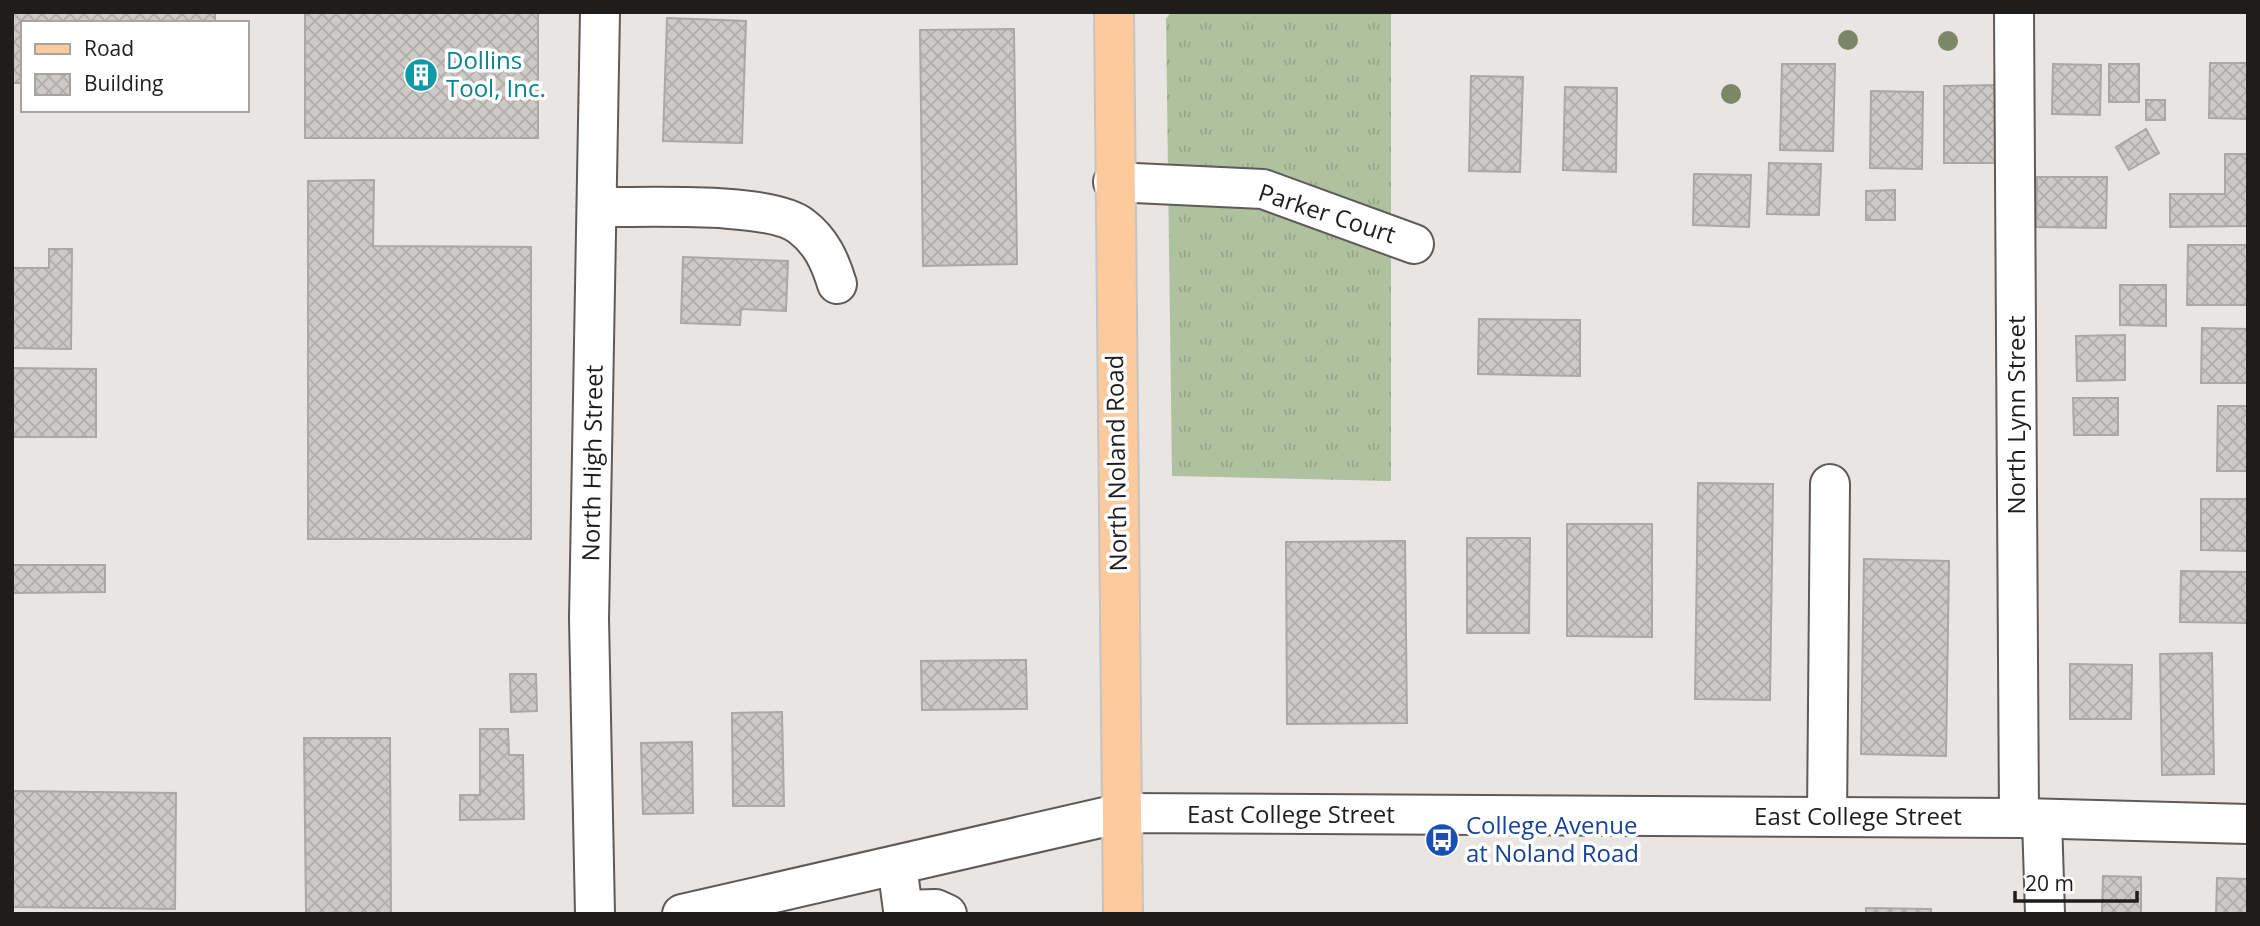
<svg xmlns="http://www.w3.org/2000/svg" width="2260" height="926" font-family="'Open Sans',sans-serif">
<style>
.grass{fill:url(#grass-tufts)}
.building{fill:url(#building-cross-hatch);stroke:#aba7a5;stroke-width:2}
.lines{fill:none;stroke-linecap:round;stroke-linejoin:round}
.minor-casing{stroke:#5f5b59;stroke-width:42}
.major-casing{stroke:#c5c4c4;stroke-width:42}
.minor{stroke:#fff;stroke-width:38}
.major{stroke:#fdca9d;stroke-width:38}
.tree{fill:#7b8768}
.labels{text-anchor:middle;stroke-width:7;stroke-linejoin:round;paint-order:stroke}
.culture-label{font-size:24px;fill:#0d838f;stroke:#fff;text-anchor:start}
.street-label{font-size:24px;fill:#1f1d1c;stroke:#fff}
.transit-label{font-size:24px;fill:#164399;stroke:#fff;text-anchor:start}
</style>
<defs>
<pattern id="grass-tufts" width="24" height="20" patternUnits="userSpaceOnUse" patternTransform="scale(1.75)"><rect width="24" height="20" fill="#afc2a0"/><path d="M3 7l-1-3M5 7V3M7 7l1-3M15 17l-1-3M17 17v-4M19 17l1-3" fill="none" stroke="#96a689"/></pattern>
<pattern id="building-cross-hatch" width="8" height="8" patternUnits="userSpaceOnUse" patternTransform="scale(1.75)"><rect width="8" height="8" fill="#cdc9c7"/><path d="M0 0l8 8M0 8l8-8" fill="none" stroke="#b0acaa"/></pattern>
</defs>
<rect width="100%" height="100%" fill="#e9e5e3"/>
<path class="grass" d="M1171,12H1391V481L1172,476L1166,19Z"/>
<g class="building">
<path d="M12,12H215V23H23V83H12Z"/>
<rect x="305" y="12" width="233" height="126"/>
<path d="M667,18L746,21L742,143L663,141Z"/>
<path d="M1014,29L1017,264L923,266L920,30Z"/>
<path d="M2210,63H2248V119L2209,118Z"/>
<path d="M1782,64H1835L1833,151L1780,150Z"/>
<path d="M2053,64L2101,65L2100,115L2052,114Z"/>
<rect x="2109" y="64" width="30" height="38"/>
<path d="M1471,76L1523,77L1520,172L1469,171Z"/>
<path d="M1997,85V163H1944V86Z"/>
<path d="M1565,87L1617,88L1616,172L1563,170Z"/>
<path d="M1871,91L1923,92L1922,169L1870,168Z"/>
<rect x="2146" y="100" width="19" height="20"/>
<path d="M2146,129L2159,153L2129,170L2116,147Z"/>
<path d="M2225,154H2248V226L2170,227V194H2225Z"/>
<path d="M1769,163L1821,164L1819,215L1767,214Z"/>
<path d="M1694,174L1751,175L1749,227L1693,225Z"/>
<path d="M2037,177H2107L2106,228L2036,227Z"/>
<path d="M374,180L373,246L531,247V539H308V181Z"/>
<path d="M1895,190V220H1866V191Z"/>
<path d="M2188,245H2248V305H2187Z"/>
<path d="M49,249H72L71,349L12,348V268H49Z"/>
<path d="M683,257L788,261L786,311L741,309L740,325L681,323Z"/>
<path d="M2120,285H2166V326L2120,325Z"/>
<path d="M1479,319L1580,320V376L1478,374Z"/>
<path d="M2202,328L2248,329V383H2201Z"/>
<path d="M2125,335V380L2077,381L2076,336Z"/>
<path d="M12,368L96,369V437H12Z"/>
<path d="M2073,398H2118V435H2074Z"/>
<path d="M2218,406H2248V471H2217Z"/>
<path d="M1698,483L1773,484L1770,700L1695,699Z"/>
<path d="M2201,499H2248V551L2201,550Z"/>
<path d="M1567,524H1652V637L1567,636Z"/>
<path d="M1467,538H1530L1529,633H1467Z"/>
<path d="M1405,541L1407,723L1287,724L1286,542Z"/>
<path d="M1864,559L1949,561L1946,756L1861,754Z"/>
<path d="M12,565H105V592L12,593Z"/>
<path d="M2181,571L2248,572V623L2180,622Z"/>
<path d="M2212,653L2214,774L2162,775L2160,654Z"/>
<path d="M1026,660L1027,709L922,710L921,661Z"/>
<path d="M2070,664L2132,665L2131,719H2070Z"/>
<path d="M510,674H536L537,711L511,712Z"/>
<path d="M782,712L784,806H733L732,713Z"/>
<path d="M480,729H508L509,755H523L524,819L460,820V795H480Z"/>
<path d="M304,738H390L391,914H306Z"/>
<path d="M692,742L693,813L643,814L641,743Z"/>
<path d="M12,791L176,793L175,909L12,907Z"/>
<path d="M2103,876L2141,877V914H2102Z"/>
<path d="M2217,878L2248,879V914H2216Z"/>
<path d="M1866,908L1931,909V914H1866Z"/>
</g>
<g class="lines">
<g class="minor-casing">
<g id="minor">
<path d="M2014,12L2019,818"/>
<path d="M1113,182L1263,189L1414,244"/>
<path d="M598,207C642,208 769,201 801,226C821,241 830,261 837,284"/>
<path d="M1827,817L1830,484"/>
<path d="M2042,819L2045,914"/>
<path d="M897,865L903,910L936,909L947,914"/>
<path d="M595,914L589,619L600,12"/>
<path d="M682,914L1122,813L2019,818L2248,824"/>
</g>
</g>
<g class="major-casing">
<path id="major" d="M1114,12L1123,914"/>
</g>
<use href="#minor" class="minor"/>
<use href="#major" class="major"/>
</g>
<g class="tree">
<circle cx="1848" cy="40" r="10"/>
<circle cx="1948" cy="41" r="10"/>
<circle cx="1731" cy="94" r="10"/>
</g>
<defs>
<g id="building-disc" transform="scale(1.75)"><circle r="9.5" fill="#0f9aa8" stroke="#fff"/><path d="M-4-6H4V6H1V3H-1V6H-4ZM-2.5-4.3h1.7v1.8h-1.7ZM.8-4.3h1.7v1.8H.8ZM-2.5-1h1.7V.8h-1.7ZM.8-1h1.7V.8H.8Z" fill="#fff"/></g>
<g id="bus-disc" transform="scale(1.75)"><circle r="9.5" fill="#1a4fb4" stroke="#fff"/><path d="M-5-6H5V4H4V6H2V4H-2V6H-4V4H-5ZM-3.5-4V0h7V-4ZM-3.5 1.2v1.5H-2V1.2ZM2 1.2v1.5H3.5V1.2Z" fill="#fff"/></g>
</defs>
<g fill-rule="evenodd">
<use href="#building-disc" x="421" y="75"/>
<use href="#bus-disc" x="1442" y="840"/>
</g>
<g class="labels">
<g class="culture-label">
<text x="446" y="69">Dollins<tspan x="446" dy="28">Tool, Inc.</tspan></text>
</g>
<g class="street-label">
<text transform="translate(1327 214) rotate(18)" y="8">Parker Court</text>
<text transform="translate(2017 415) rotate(-90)" y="8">North Lynn Street</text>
<text transform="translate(593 463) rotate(-89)" y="8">North High Street</text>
<text transform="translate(1117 463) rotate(-91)" y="8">North Noland Road</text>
<text x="1291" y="823">East College Street</text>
<text x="1858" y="825">East College Street</text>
</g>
<g class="transit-label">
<text x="1466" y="834">College Avenue<tspan x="1466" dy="28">at Noland Road</tspan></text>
</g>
</g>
<rect width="2260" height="926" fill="none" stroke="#1f1d1c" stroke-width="28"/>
<rect x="21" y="21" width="228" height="91" fill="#ffffff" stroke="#a5a5a4" stroke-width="2"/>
<rect x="35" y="44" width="35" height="10" fill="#fdca9d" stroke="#a5a5a4" stroke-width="2"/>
<text x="84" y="56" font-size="21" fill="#1f1d1c">Road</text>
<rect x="35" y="74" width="35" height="21" fill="url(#building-cross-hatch)" stroke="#a5a5a4" stroke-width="2"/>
<text x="84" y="91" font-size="21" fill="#1f1d1c">Building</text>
<path d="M2015 891v10h122v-10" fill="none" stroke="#1f1d1c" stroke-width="3.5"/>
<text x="2025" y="891" font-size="21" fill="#1f1d1c" stroke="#ffffff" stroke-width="5" paint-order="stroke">20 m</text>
</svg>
